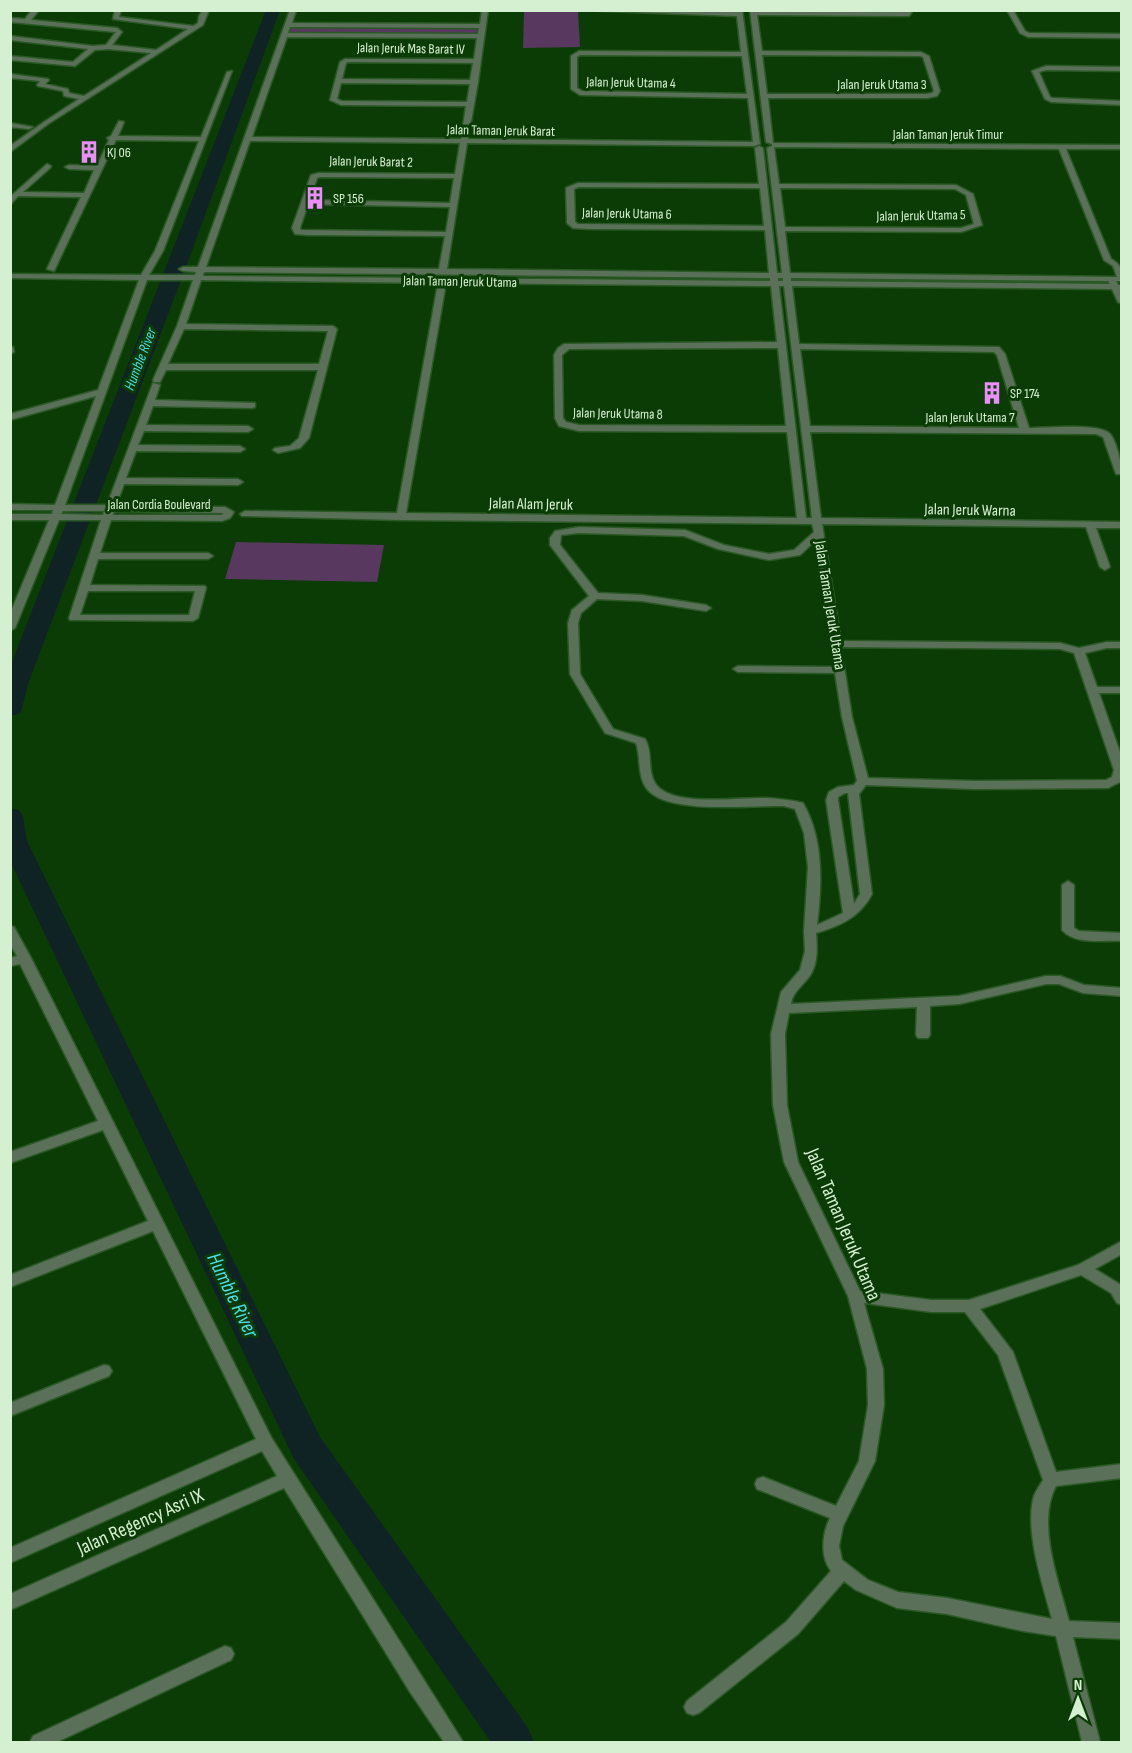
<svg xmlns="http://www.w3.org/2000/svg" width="1132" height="1753" font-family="'Sofia Sans Condensed',sans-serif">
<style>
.green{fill:#59385f}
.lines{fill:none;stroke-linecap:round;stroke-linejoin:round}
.river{fill:#102324;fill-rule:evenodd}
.street-casing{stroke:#2b5926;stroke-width:3}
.street{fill:#5b7059;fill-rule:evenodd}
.labels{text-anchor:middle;stroke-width:6;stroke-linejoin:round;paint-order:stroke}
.far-street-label{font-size:14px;fill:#d5efd1;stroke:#0b3c06}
.far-poi-label{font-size:14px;fill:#d5efd1;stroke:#0b3c06;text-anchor:start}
.far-water-label{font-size:15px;font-style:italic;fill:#4adfe9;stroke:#0b3c06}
.street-label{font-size:16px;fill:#d5efd1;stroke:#0b3c06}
.near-street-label{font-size:20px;fill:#d5efd1;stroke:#0b3c06}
.near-water-label{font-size:21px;font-style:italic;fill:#4adfe9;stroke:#0b3c06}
</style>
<rect width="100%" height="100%" fill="#0b3c06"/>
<g class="green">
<path d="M524,11H578L580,47L523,48Z"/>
<path d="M290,26L478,27L476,34L288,33Z"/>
<path d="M236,542L384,545L377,582L225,579Z"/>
</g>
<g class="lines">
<g class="river">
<path d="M266,10H280L189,259L28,684L22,709L19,714L10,716V667Z"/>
<path d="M10,808L19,810L23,816L27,841L320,1437L528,1728L534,1742H491L294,1459L10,861Z"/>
</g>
<g class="street-casing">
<g id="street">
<path d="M32,10H39L31,20L117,28L122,32L112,45L156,50L188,29L113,19L115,10H121L119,17L193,26L198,23L199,16L203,10H209L203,25L48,124L10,152V146L44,122L79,99L64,96L63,91L38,86L37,85L40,81L10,78V74L48,79L49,80L45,84L68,89L69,93L84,96L151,53L108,49L95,50L75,66L10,60V56L73,62L88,49L10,40V36L93,46L106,45L116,32L10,22V18L25,19Z"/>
<path d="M290,10H296L292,23L480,24L482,10H488L478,82L468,139L753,142L748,98L580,95L571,89V56L579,51L741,52L737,16L581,10L736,12V10H742L760,144L754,146L467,143L447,269L769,273L765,230L589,229L573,228L567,223L566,188L578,183L759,184L755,148L759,146L763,148L777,273H782L767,148L772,146V144L766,142L750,10L902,12L913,10L909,16L757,15L762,51L921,52L929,56L940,91L937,96L927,98H768L773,143L1122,145V149H1066L1111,259C1122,265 1122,270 1122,281H1116L1118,285H1122V304L1118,302L1112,289L792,286L799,344L999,347L1005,354L1029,428C1046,428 1097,423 1109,433C1116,439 1122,465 1122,474H1116L1103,437L1096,434L810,432L821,518L1122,522V528H1096L1110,567L1105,570L1100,567L1086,527L822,524L841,641L1060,643L1079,648L1107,642H1122V648H1107L1085,653L1097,687H1122V693H1099L1122,758V781L1108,788L974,789L866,785L859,794L872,894C860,917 840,926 816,933C817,946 818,960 812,972C806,984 793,990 791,1004L959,996L1046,976H1060L1084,985L1122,988V996L1083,993L1059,984H1046L959,1004L930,1006V1035L928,1038H918L916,1035L917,1007L789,1013L785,1034L787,1105L798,1162L860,1291L931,1300H969L1078,1265L1122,1241V1254L1095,1269L1121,1285L1122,1305L1117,1303L1111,1293L1081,1275L980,1309L1013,1352L1056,1472L1122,1464V1478L1056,1486C1036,1523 1059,1583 1069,1621L1122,1623V1639L1073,1637L1100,1742H1082L1056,1636L1023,1631L947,1614L897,1608L856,1590L844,1581L798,1634L699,1713L693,1715L687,1713L684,1707L687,1701L786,1622L831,1571C820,1557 822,1534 830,1518L757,1489L755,1484L757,1479L763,1477L836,1506L859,1461L868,1405L867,1369L848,1296L784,1162L773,1105L771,1034L777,1009L781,992L800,970L805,951L804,931L808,867L804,833L795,809L784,806C751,805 668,815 647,789C637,776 641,757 636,743L605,733L570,674L568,623L572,610L589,596L550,545V538L555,531L579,527L685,530L724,545L769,554L794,550L814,532L812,524L401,520L242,516L240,514L245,511L397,513L438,283L201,280L186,324L333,326L337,329L309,438L300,448L278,453L273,450L275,448L290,446L299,438L318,370H166L160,382H154L153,380L177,326L193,280H147L65,505H107L153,383L160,385L155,400L255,403V407L252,408L153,406L146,425L248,426L253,429L248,432L144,431L138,445L240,446L245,449L240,452L136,451L126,478L238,479L243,482L238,485L124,484L116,506L225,507L234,512L230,518L222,521L111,520L100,553H208L213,556L208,559H98L90,585L205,586L206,588L198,618L193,621L70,620L69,618L101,520H59L15,628L10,631V614L49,520H10V514H52L53,510H10V504L55,505L96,396L10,420V414L98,390L139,280L10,278V274L141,275L155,251L199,141L116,140L54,271L47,269L81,197L18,196L10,205V197L47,164L51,166L50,168L23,192L84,193L94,170L69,169L65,167L69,165L97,166L109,140L107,138L111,136L119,121L124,122L118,136L201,137L227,72L232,71L163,251L149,275H195L196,272L183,271L179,269L183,267H198ZM290,27L479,28L478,34L288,33ZM287,37L477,38L474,59H345L340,62L330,100L341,105L466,106L461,139L252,137ZM580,55L742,56L747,94L582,91L577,88V57ZM762,55L920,56L923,57L934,91L932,93L927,94H767ZM348,62L473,63L470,80L342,79L346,63ZM341,83L470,84L467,102L342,101L337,99ZM250,141L460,143L455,174L319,173L311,175L292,228L295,234L307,235L445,236L439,269L206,267ZM774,147L1059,149L1104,260L1113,266L1117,277L790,273L785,231L961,232L982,225L973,194L956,185L779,184ZM320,177L454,178L450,203L310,200L317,178ZM579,187L760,188L764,226L578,224L575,222L574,189ZM780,188L955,189L966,195L974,224L961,228L785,227ZM308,204L450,207L446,232L301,230L300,228ZM204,272L770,278V281L203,276ZM778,278H783V281H778ZM791,278L1108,281L1110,284L791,281ZM446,283L771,286L777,342L564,344L558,348L554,355L555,418L559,426L579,431L787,432L797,518L406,513ZM779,286H784L812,518H806ZM184,329L328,331L319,364H168ZM778,348L786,426L579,425L566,422L563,418L562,355L569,349ZM800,349L994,352L997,355L1019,428L810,426ZM63,511H104L103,515L61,514ZM114,511L223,513H224L221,515H113ZM579,533L684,536L718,549L769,560L800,555L815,541L834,667L738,666L733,669L738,672L835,673L842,717L857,781L854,785L838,787L829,792L826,800L843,913L817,925C822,885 824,839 803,803C791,800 779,799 767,798C741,797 670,808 655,783C647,770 653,752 645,739L613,729L580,674L578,623L581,613L597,599L642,601L706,611L711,608L706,605L642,595L598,593L560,545L561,535ZM88,591H195L189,615H80ZM841,647L1060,649L1074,653L1114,770L1112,777L1106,780L974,781L868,778L852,717ZM845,793H848L860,894L854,904L838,800V797ZM864,1303L931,1312H965L998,1355L1043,1480C1040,1485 1036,1491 1034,1496C1024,1529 1043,1586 1052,1619L947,1598L898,1592L868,1580L842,1560L839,1546L843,1526L875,1461L884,1405L883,1369Z"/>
<path d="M1007,10H1013L1025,31L1029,33L1122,34V38L1028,37L1020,33Z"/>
<path d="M1046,66L1122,67V71L1046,70L1039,72L1050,97L1052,98L1122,101V105L1051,102L1045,99L1032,71Z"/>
<path d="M10,123L33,127L29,129L10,127Z"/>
<path d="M10,347H13L14,352L10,354Z"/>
<path d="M1068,881L1074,885V928L1079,931L1122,933V941C1103,940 1075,945 1062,930V885Z"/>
<path d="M10,926L14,927L31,958L271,1437L463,1742H444L410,1692L284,1488L10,1610V1594L277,1476L262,1451L10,1563V1548L256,1439L153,1231L10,1287V1275L148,1221L103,1130L10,1163V1152L98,1121L20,964L10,966V958L17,956L10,944Z"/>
<path d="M104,1365L109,1366L112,1371L109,1376L10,1416V1403Z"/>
<path d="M225,1646L231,1648L234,1654L231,1660L57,1742H30L33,1736Z"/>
</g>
</g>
<use href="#street" class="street"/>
</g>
<defs>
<g id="building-bare" transform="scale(1.8)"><path d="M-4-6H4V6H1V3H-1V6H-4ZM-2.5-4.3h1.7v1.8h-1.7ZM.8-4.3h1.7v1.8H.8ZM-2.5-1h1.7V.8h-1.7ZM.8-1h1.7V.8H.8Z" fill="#eb8dfb" stroke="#0b3c06" stroke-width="2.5" paint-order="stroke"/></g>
</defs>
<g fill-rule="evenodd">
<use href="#building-bare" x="89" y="152"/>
<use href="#building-bare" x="315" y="198"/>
<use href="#building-bare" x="992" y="393"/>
</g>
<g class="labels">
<g class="far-street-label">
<text transform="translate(411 48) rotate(1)" y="5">Jalan Jeruk Mas Barat IV</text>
<text transform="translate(631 82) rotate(1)" y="5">Jalan Jeruk Utama 4</text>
<text x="882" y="89">Jalan Jeruk Utama 3</text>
<text transform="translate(501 130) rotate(1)" y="5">Jalan Taman Jeruk Barat</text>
<text x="948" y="139">Jalan Taman Jeruk Timur</text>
<text transform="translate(371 161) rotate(1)" y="5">Jalan Jeruk Barat 2</text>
<text transform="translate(627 213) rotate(1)" y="5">Jalan Jeruk Utama 6</text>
<text transform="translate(921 215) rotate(-1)" y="5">Jalan Jeruk Utama 5</text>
<text transform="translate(460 281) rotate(1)" y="5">Jalan Taman Jeruk Utama</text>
<text transform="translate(618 413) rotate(1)" y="5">Jalan Jeruk Utama 8</text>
<text x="970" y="422">Jalan Jeruk Utama 7</text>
<text x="159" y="509">Jalan Cordia Boulevard</text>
</g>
<g class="far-poi-label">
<text x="107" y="157">KJ 06</text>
<text x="333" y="203">SP 156</text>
<text x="1010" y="398">SP 174</text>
</g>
<g class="far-water-label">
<text transform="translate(140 359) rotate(-69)" y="5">Humble River</text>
</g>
<g class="street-label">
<text transform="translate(531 503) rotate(1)" y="6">Jalan Alam Jeruk</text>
<text transform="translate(970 509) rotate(1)" y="6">Jalan Jeruk Warna</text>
<text transform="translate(831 605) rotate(81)" y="6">Jalan Taman Jeruk Utama</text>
</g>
<g class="near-street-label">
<text transform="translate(844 1224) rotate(67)" y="7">Jalan Taman Jeruk Utama</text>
<text transform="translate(140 1521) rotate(-24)" y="7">Jalan Regency Asri IX</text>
</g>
<g class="near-water-label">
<text transform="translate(233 1295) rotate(64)" y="7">Humble River</text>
</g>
</g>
<rect width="1132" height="1753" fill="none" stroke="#d5efd1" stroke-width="24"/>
<g transform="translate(1078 1699)" stroke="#0b3c06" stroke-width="4.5" paint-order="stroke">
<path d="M0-4.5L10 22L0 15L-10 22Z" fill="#d5efd1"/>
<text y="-9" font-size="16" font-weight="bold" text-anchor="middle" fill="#d5efd1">N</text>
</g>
</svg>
